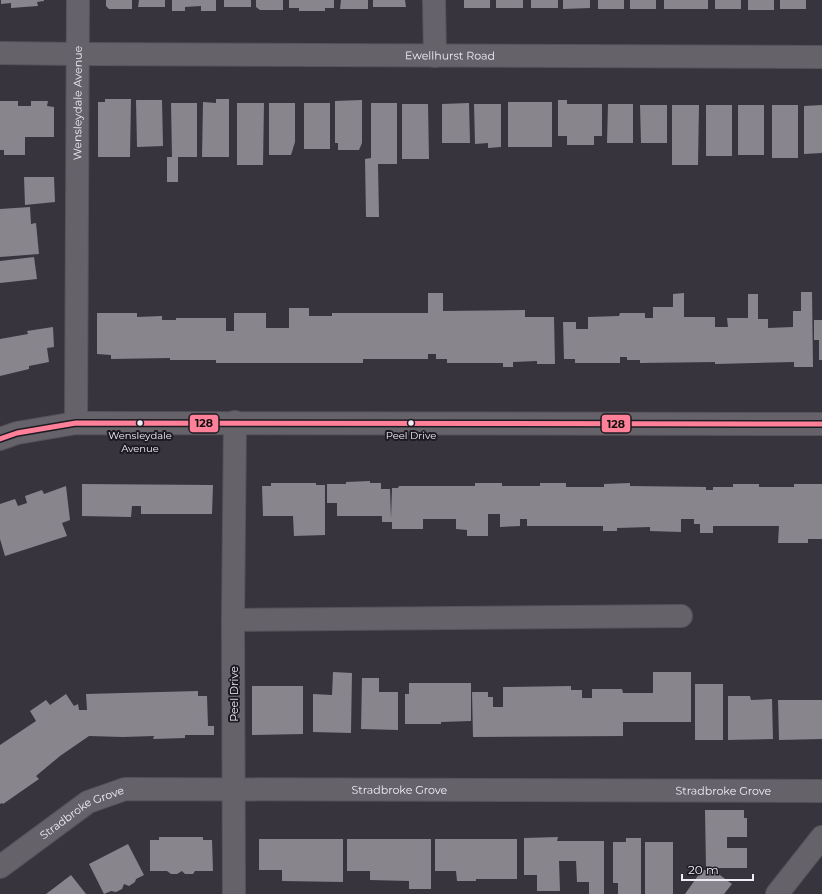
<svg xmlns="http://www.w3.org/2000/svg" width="822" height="894" font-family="Montserrat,sans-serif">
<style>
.building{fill:#88858d}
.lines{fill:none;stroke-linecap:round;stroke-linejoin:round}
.minor-casing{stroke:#56525a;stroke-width:24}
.minor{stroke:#656269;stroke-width:22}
.bus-1-casing{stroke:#1d1a22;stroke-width:8}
.bus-1{stroke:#ff8098;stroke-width:5}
.bus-dot{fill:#f1ecf7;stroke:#1d1a22;stroke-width:1.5}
.labels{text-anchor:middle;stroke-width:4;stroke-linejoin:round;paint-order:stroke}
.bus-label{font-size:10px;fill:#f1ecf7;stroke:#1d1a22}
.street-label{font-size:11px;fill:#f1ecf7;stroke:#1d1a22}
.line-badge{stroke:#1d1a22;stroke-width:1.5}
.pale-badge-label{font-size:11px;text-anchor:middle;font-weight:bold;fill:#111}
</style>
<rect width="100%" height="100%" fill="#38343d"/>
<g class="building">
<path d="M1,0H44V1L37,2L38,6L11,8V3L1,4Z"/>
<path d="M106,0H132V9H109L106,6Z"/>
<path d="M139,0H165V7H138Z"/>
<path d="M172,0H216V11H201V6L185,7V11H172Z"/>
<rect x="224" y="0" width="27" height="7"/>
<path d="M256,0H283V10H260L256,7Z"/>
<path d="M289,0H334V8H325V11H299V8H289Z"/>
<path d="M341,0H368V9H340Z"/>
<path d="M373,0H405L406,7H373Z"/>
<rect x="464" y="0" width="26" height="8"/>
<rect x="496" y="0" width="27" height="8"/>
<rect x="531" y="0" width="27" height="8"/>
<path d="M563,0H590V8L563,9Z"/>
<rect x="598" y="0" width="26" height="9"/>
<rect x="630" y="0" width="26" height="9"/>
<rect x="664" y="0" width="44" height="9"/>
<rect x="715" y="0" width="26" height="9"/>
<rect x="748" y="0" width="26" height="10"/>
<rect x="780" y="0" width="26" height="9"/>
<path d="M105,99H131L130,157H98V102H105Z"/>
<path d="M216,99H229V157H202L203,102L216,103Z"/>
<path d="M136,100H162L163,146L137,147Z"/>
<path d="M362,100V143L359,150H338V143H335V101Z"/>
<path d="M558,100H567V104H602V136H594V145H567V136H558Z"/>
<path d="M0,101H18V106H31V101H48L47,106L54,107V137H25V155H4V150H0Z"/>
<rect x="508" y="102" width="44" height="45"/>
<path d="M171,103H197V157H178V182H167V157H172Z"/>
<path d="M237,103H264L263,165H237Z"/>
<path d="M269,103H295V142L291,155H269Z"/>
<rect x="304" y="103" width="26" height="46"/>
<path d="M371,103H397V164H378L379,217H366L365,159L371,158Z"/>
<path d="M469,103L470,143H442V104Z"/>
<path d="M402,104H428L429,159H402Z"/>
<path d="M474,104H501V147L488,148V143L475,144Z"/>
<path d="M608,104H633V143H607Z"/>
<path d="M640,105H667V143H641Z"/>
<path d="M672,105H699L698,165H672Z"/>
<rect x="706" y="105" width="26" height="51"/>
<rect x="738" y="105" width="26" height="50"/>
<rect x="772" y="105" width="26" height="53"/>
<path d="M822,105V153L804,154V106Z"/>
<path d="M24,177H54L55,202L25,205Z"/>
<path d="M30,207L31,224L36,223L39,254L0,257V209Z"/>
<path d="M34,257L37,279L0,283V261Z"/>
<path d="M801,292H812L813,367H794V362L715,364V362L640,363V360H627V357H620V363H575V359H564L563,322H576V329H588V317L619,316L620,313H645V318H653V307H673V294L684,293V317H715V327H728L727,318H748V294H758V319H768V328L793,327V311H801Z"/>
<path d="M428,293H443V311L525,310V317H554L555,364H537V361L513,362V367H503V363H447V359H436V354H428V359H363V363H216V360H170V358L111,359V355L97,354V313H137V317L162,316V320H176V318H226V331H234V313H266V328H289V308H309V316H332V313H428Z"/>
<path d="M814,320H822V360H819V340H814Z"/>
<path d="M53,327L54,347L47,348L49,362L29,366V369L0,376V339L28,334L27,331Z"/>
<path d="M370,481V483H381V489H390L391,519L392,488H398L399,486H475V483H502V486H540V483H566V487H604V484L630,483V486L706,487V490H713V487H733V484H759V487H794V484H822V539H808V543H778L779,526H713V533H700V524H694V519H681V532L650,531V527L617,528V531H603V526H527V519H520V526L500,527V514H488V536H467V530L456,529V519H423V529H392V522H382V516H337V503H327V484H346V482Z"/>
<path d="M271,483H316V485H325V535L294,536L293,516H263L262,486H271Z"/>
<path d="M82,484L213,485L212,514H141V506H132L131,517L82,516Z"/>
<path d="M66,486L70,520L62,523L67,536L5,556L0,539V504L15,499L18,506L27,503L25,496L42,490L44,494Z"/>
<path d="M333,672L352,673L351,733L313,732V694L332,695Z"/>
<path d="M653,672H691V722H623V736L473,737L472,692H488V697H493V707H503V687L571,686V690H582V698H592V689H622L623,693H653Z"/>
<path d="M362,678H379V692H398V730L361,729Z"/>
<path d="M409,683H471V721L441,722V724H405V694H409Z"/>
<rect x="695" y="684" width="28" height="56"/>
<path d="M252,686H303V734L252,735Z"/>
<path d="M198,691V696H207L208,726H214V735H185V738L153,739L154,736L123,737L89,736L60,756L36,776L39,779L3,804L2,803L0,804V745L36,721L30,711L46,700L50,705L66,694L74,706L78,704L79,710H87L86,694Z"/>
<path d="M728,696H750L751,700L772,699L773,739L728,740Z"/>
<path d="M778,700H822V739L779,740Z"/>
<path d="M705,810H744V818H747V837H727V848H747V868H706Z"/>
<path d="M159,837H203V840H212L213,871H195L193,874H185L182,871L177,874H171L167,871H150V840H159Z"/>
<path d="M558,837L557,841H604V894H589V882H577L576,861H559L560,891H537V875H524V838Z"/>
<path d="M626,838H641V894H618V883H613V842H626Z"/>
<path d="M259,839H343V882L282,881V870H259Z"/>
<path d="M347,839H431V889H409V881L370,880V871H347Z"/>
<path d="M435,839H517V879H476V881H457L456,871H435Z"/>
<rect x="645" y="842" width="28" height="52"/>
<path d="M128,844L144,875L136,879L135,882L129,886L124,884L122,889L116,892L111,891L104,894L89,864Z"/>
<path d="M702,870H713L732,884L724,894H685Z"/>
<path d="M71,875L86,894H46L54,888Z"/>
</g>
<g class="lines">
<g class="minor-casing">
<g id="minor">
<path d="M434,0L435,56"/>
<path id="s1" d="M0,53L77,54L822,57"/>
<path id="s2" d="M76,423L78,0"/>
<path d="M0,439L17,433L76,423L822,424"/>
<path d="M233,620L681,616"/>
<path id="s3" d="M0,867L88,802L125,789L822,791"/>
<path d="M234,894L233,620L235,422"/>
<path d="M777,894L822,837"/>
</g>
</g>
<use href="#minor" class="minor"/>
<g class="bus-1-casing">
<path id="bus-1" d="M0,439L17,433L76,423L822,424"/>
</g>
<use href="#bus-1" class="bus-1"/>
</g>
<g class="bus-dot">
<circle cx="140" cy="423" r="3.5"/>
<circle cx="411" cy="423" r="3.5"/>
</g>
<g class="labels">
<g class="bus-label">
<text x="140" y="439">Wensleydale<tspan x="140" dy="13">Avenue</tspan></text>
<text x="411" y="439">Peel Drive</text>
</g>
<g class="street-label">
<text dy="4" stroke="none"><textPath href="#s1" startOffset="450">Ewellhurst Road</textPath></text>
<text dy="4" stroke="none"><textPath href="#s2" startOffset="320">Wensleydale Avenue</textPath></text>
<text transform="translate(234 694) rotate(-90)" y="4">Peel Drive</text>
<text dy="4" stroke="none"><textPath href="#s3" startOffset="423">Stradbroke Grove</textPath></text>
<text dy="4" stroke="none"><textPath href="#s3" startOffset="747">Stradbroke Grove</textPath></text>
<text dy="4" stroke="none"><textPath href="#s3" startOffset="99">Stradbroke Grove</textPath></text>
</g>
</g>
<g class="line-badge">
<rect x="189" y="414" width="30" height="19" rx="4" fill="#ff8098"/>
<rect x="601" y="414" width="30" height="19" rx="4" fill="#ff8098"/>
</g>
<g class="pale-badge-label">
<text x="204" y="427">128</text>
<text x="616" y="428">128</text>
</g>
<path d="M682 874v6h71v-6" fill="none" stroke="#f1ecf7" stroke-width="2"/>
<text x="688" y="874" font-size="12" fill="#f1ecf7" stroke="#1d1a22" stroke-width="3" paint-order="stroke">20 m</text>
</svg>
